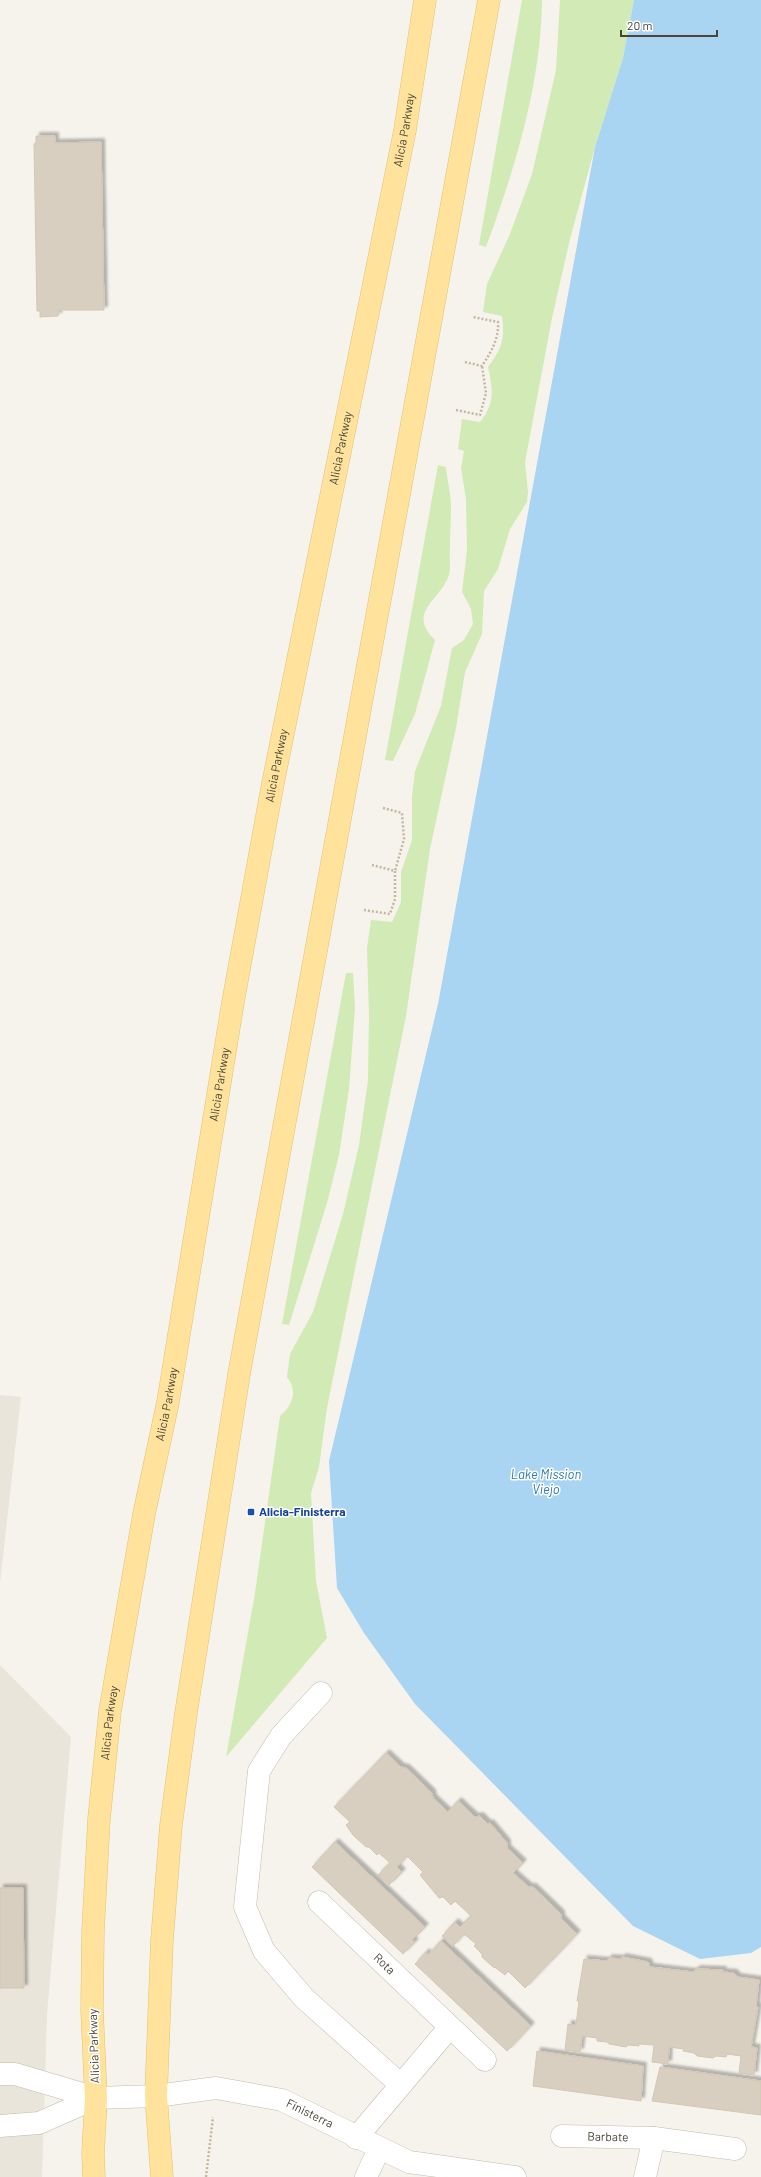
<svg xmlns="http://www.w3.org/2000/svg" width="761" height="2177" font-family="Barlow,sans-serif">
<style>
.residential{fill:#eae5da}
.green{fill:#d2eab5}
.water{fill:#a9d4f2}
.building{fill:#d8cfc1;stroke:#d3c7b4;filter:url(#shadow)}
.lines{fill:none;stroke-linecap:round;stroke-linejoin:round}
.minor-casing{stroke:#c2bbae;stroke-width:23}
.major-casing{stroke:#e6c16a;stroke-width:23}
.path{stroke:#c4b79f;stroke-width:2.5;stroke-dasharray:2 2;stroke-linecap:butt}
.minor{stroke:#fff;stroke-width:22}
.major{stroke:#ffe39c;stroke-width:22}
.transit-dot{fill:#1a4fb4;stroke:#fff;stroke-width:1.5}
.labels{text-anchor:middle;stroke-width:3;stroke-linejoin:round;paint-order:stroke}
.street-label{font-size:12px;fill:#4b4439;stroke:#fff}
.transit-label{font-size:12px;font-weight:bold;fill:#164399;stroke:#fff;text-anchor:start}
.water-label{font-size:13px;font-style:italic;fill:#2e7ab2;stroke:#fff}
</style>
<defs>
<filter id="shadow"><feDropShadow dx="3.5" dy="-3.5" stdDeviation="1" flood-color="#0004"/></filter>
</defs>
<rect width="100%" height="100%" fill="#f6f3ec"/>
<g class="residential">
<path d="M0,1395L21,1397L0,1583Z"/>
<path d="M0,1665L71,1737L47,2015L42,2177H0Z"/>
</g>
<g class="green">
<path d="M522,0H542C541,84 515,168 486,247L479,245Z"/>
<path d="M560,0H634L623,58L595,147L570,239L552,318L525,462L528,492L527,502L510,529L498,569L484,591L482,634L465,672L456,728L430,849L406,1016L327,1408L319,1467L311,1493L316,1581L327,1638L226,1757L255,1593L280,1416C293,1405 298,1391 287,1377L290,1354L313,1312L343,1214L359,1145L368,1080L369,1016L367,948L371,920L392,922L401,902V872L412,840V796L415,771L441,706L452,648L464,640L473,624L471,609L462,592L467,550L466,499L461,468L464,451L458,449L462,419L480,422C495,404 493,390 488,367C502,348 505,340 502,316L483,312L487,284L510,234L532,174L556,70Z"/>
<path d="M438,465L446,467C447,480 451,494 451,507C451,520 450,534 450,547C449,556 451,567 449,575C440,601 406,612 435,640L415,714L393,761L385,760Z"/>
<path d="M346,973H353L355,1008L349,1089L339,1155L327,1203L289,1325L282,1324Z"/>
</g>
<path class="water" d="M634,0H761V1947L751,1953L700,1959L633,1926L415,1704L364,1633L337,1588L329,1461L438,1004L595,147L623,58Z"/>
<g class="building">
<path d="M36,136H55V143L101,142L104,310H59L58,316L40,317V311H37L34,144L36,143Z"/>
<path d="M386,1753L401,1767L406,1768L432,1793L433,1798L448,1812L458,1801L475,1817L480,1816L488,1824L490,1823L507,1843V1848L523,1863L513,1873L529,1887H533L561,1914V1918L577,1934L525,1988L508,1971L505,1975L496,1968L493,1967L482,1957V1954L474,1946L476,1944L464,1934L453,1946L442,1936L455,1922L460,1927L471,1916L455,1901L451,1905L443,1897L439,1898L420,1875L423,1872L407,1856L397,1867L402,1872L389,1885L378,1875L390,1863L379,1853L377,1855L369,1847H366L353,1835L346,1825L350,1822L334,1807Z"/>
<path d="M335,1842L425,1927L412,1940L415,1942L403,1954L312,1867Z"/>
<path d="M0,1888H23L24,1988H0Z"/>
<path d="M441,1941L531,2026L507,2051L415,1964L426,1952L428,1955Z"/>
<path d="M622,1957L648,1962L650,1967L693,1972L697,1969L723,1970L722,1972L734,1973L737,1977L759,1980L756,2006L758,2007L751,2047L757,2048L754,2075L739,2073L741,2056L727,2054L726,2057L716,2056L713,2058L697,2056L694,2053L683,2051L684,2049L669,2047L668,2064L652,2062L654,2045L639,2044V2046L628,2045L626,2047L609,2044L607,2042L597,2041V2038L582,2036L580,2052L565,2050L568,2024L576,2025L579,2001H577L584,1959L606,1961L609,1958L622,1959Z"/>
<path d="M537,2051L643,2066L641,2101L533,2086Z"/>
<path d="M660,2067L761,2081V2115L652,2101Z"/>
</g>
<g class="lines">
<g class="minor-casing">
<g id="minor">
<path d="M321,1693L281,1736L259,1771L245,1907L264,1951L304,1998L401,2085"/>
<path id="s1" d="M319,1902L485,2060"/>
<path id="s2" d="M0,2074H15L96,2098L156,2096L216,2088L282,2100L409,2162L515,2177"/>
<path d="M0,2126L39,2123L96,2098"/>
<path id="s3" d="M562,2136L654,2138L735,2149"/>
<path d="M356,2138L450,2027"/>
<path d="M366,2177L379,2149"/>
<path d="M645,2177L654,2138"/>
</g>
</g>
<g class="major-casing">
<g id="major">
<path id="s4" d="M94,2177L93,2153L96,2098L92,2010L93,1931L99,1819L110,1711L144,1514L168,1402L233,1002L273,783L405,130L425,0"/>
<path d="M162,2177L156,2096L162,1940L171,1825L186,1713L239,1374L489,0"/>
</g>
</g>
<g class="path">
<path d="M465,362L482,366C491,352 499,339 498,322L473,317"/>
<path d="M456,410L480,415L486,393L482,366"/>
<path d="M383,808L402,813L404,839L395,871"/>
<path d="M364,910L390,914L395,899V871L372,865"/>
<path d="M206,2177L213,2117"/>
</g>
<use href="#minor" class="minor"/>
<use href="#major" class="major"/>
</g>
<rect class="transit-dot" x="247" y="1508" width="8" height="8" rx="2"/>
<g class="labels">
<g class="street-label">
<text dy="4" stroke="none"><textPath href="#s4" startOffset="2075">Alicia Parkway</textPath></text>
<text dy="4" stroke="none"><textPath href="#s4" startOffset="1751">Alicia Parkway</textPath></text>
<text dy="4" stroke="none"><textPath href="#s4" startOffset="1427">Alicia Parkway</textPath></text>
<text dy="4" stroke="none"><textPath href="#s4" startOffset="1103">Alicia Parkway</textPath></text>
<text dy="4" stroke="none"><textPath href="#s4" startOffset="779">Alicia Parkway</textPath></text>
<text dy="4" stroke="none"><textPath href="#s4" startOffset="455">Alicia Parkway</textPath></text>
<text dy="4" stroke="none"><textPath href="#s1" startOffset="90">Rota</textPath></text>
<text transform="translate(94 2046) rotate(-92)" y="4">Alicia Parkway</text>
<text dy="4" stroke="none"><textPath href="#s2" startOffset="318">Finisterra</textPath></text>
<text dy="4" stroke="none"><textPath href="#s3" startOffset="46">Barbate</textPath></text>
</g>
<g class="transit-label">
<text x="259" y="1516">Alicia-Finisterra</text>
</g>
<g class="water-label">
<text x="546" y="1479">Lake Mission<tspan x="546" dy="15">Viejo</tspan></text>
</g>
</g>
<path d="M621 30v6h96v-6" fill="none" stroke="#4b4439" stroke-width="2"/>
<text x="627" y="30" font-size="12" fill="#4b4439" stroke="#ffffff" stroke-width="3" paint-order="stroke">20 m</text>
</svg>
